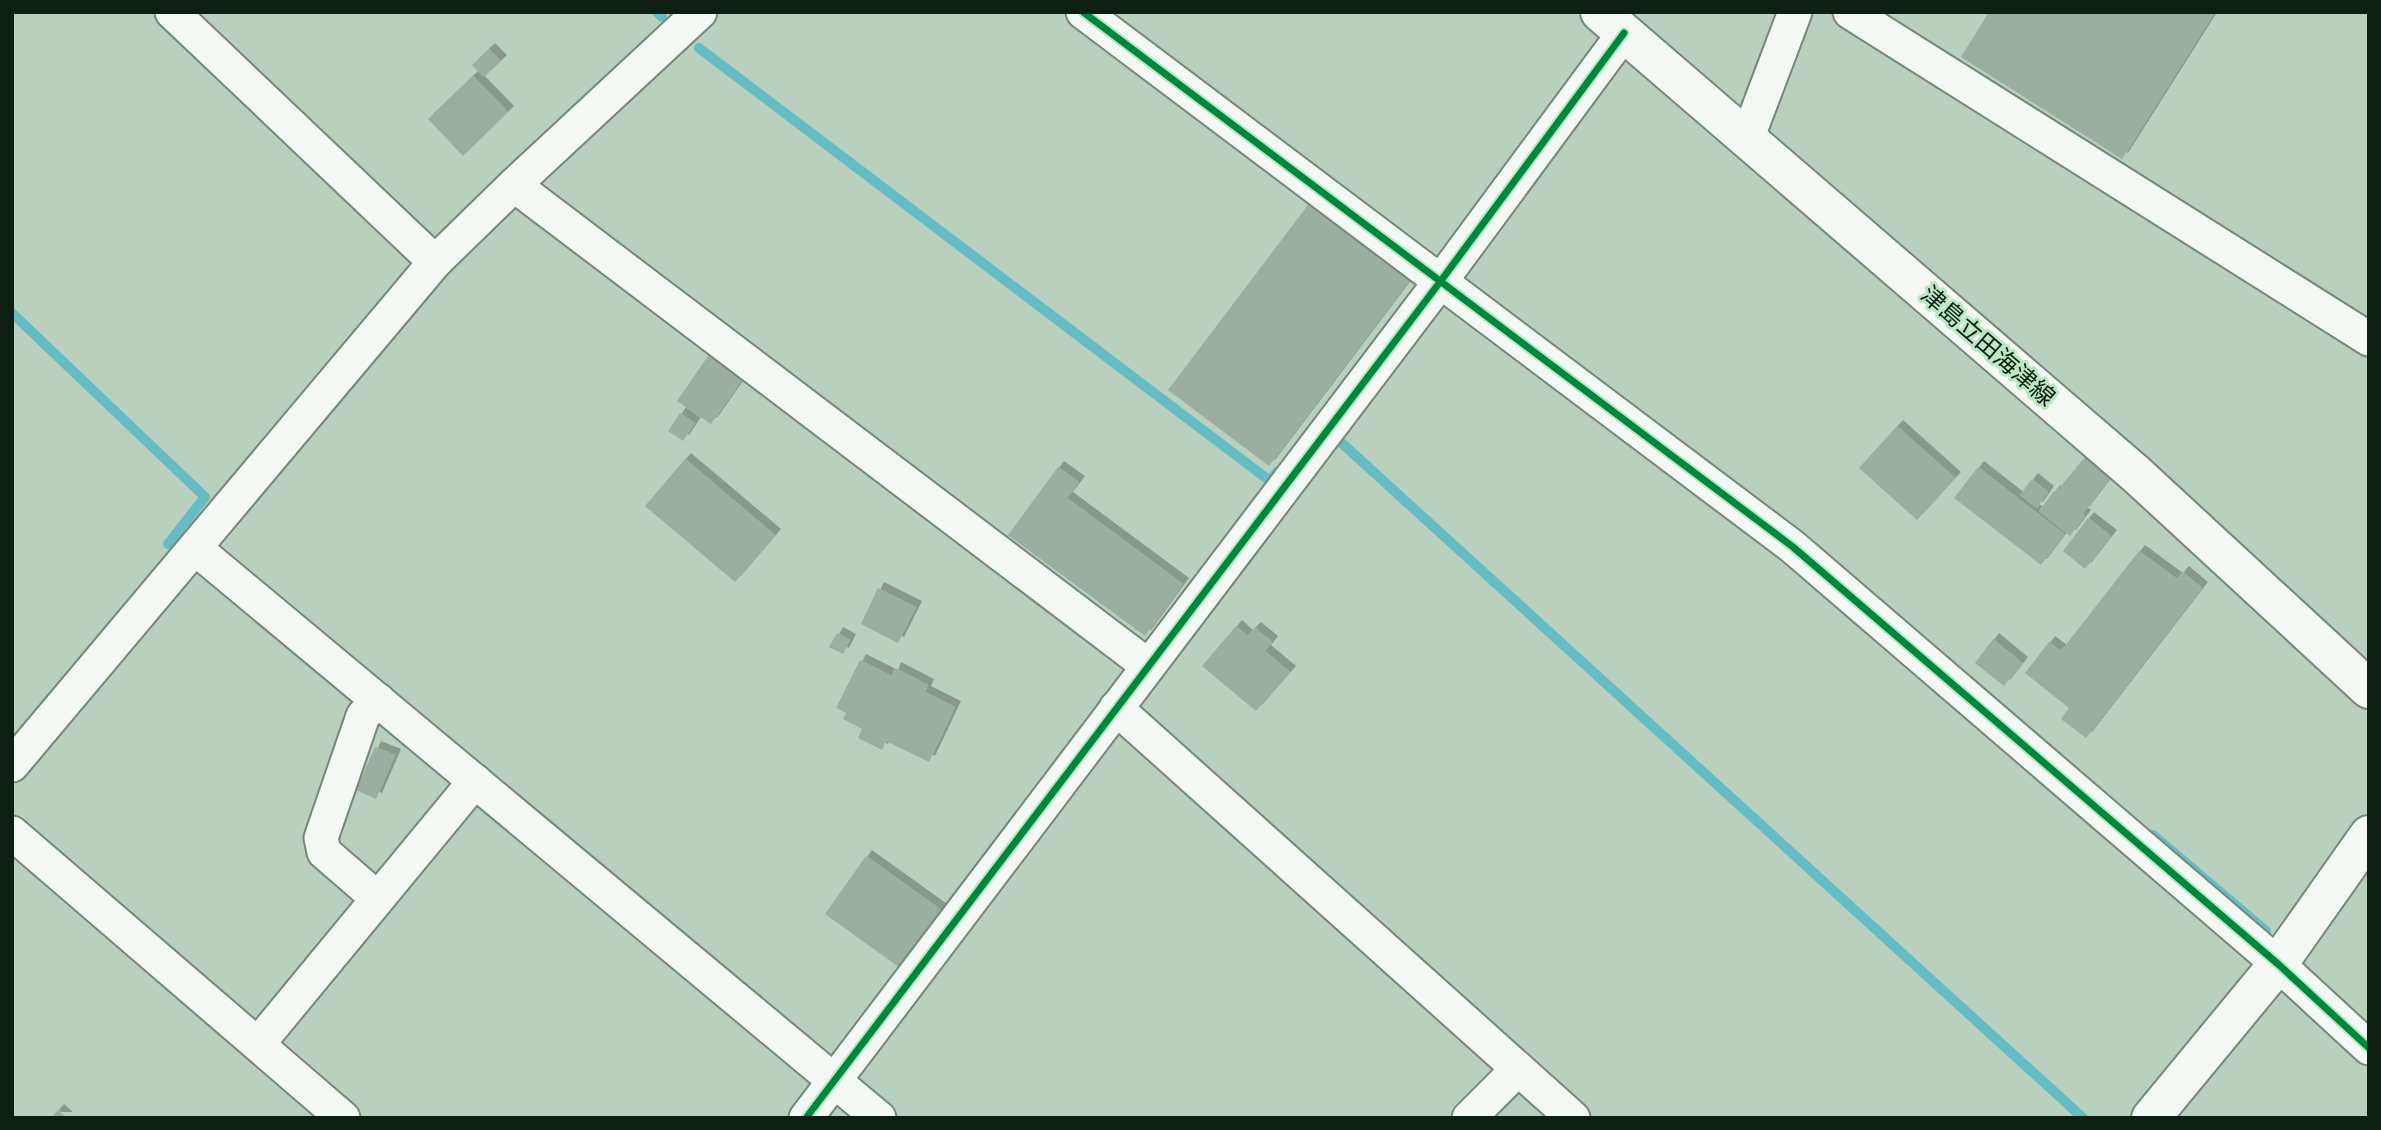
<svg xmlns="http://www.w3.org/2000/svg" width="2381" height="1130" font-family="'Nunito Sans','Noto Sans JP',sans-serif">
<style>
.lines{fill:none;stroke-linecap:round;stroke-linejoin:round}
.stream{stroke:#66bcc5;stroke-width:10}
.building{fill:#9bae9f;filter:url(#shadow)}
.minor-casing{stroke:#75877a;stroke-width:37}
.tertiary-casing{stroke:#75877a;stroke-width:42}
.secondary-casing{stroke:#75877a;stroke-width:42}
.minor{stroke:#f4f8f5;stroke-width:33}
.tertiary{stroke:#f4f8f5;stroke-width:38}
.secondary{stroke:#f4f8f5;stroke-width:38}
.cycleway-casing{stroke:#bbe7c5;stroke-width:11}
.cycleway{stroke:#00873e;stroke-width:7}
.labels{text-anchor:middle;stroke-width:6;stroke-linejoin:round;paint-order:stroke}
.street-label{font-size:24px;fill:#0e1e12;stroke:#bbe7c5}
</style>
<defs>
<filter id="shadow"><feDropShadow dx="6" dy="-6" stdDeviation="0" flood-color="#0004"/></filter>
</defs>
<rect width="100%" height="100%" fill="#b9d0be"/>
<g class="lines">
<g class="stream">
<path d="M657,12L662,17"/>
<path d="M699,48L1270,481L1277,472"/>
<path d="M12,313L205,497L168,544"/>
<path d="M1334,436L2083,1118"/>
<path d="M2153,835L2266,931"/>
</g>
</g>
<g class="building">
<path d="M1989,12H2215L2122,159L1961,57Z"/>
<path d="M489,49L501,61L484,77L472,65Z"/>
<path d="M473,76L508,112L463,156L428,119Z"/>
<path d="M1308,205L1409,281L1269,466L1168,390Z"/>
<path d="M710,353L744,377L711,424L677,401Z"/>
<path d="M680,413L695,423L683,441L668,431Z"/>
<path d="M1897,426L1955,478L1917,520L1859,468Z"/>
<path d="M2084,458L2110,478L2083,513L2056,492Z"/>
<path d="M685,459L775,535L735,582L645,506Z"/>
<path d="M1058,467L1079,482L1067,498L1183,584L1145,636L1008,535Z"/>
<path d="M1978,467L2064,534L2041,565L1954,498Z"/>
<path d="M2032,479L2048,492L2037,508L2020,495Z"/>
<path d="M2054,491L2085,516L2070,536L2039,511Z"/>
<path d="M2088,518L2111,536L2085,569L2063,551Z"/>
<path d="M2139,551L2177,579L2183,572L2202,588L2086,738L2061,719L2069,708L2025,673L2049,642L2061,651Z"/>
<path d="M878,588L916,607L898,643L861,624Z"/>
<path d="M1236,626L1247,636L1255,628L1272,642L1265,651L1290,672L1256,711L1202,666Z"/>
<path d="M837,633L850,640L843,654L829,647Z"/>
<path d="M1993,639L2022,663L2004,686L1975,663Z"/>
<path d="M860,660L892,676L895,668L928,685L925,692L955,707L929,762L886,741L882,750L858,738L862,729L843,719L846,713L836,708Z"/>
<path d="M375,747L395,755L376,799L356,790Z"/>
<path d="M866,856L944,912L903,970L825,914Z"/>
<path d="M58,1110L67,1118H51Z"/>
</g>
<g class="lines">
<g class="minor-casing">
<g id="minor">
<path d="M172,12L435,262"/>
<path d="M1083,12L1793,547L2278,964L2369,1048"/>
<path d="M1850,12L2369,339"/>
<path d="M1747,139L1795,12"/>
<path d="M514,185L1147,665"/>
<path d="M196,549L879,1118"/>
<path d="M1116,708L1573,1118"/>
<path d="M12,765L435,262L514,185L700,12"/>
<path d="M12,833L343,1118"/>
<path d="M377,898L324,852L321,838L363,716L378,700"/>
<path d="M258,1044L475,781"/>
<path d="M806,1118L1440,282L1624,33"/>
<path d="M1469,1118L1518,1069"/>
</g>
</g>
<g class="tertiary-casing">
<path id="tertiary" d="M2151,1118L2278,964L2369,835"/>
</g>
<g class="secondary-casing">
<path id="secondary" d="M1600,12L2136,474L2369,689"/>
</g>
<use href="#minor" class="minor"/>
<use href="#tertiary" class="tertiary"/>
<use href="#secondary" class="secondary"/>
<g class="cycleway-casing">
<g id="cycleway">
<path d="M1083,12L1793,547L2278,964L2369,1048"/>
<path d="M806,1118L1440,282L1624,33"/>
</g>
</g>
<use href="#cycleway" class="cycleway"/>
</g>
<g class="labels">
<g class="street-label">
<text transform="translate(1988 346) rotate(41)" y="8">津島立田海津線</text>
</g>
</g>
<rect width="2381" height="1130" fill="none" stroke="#0e1e12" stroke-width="28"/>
</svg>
